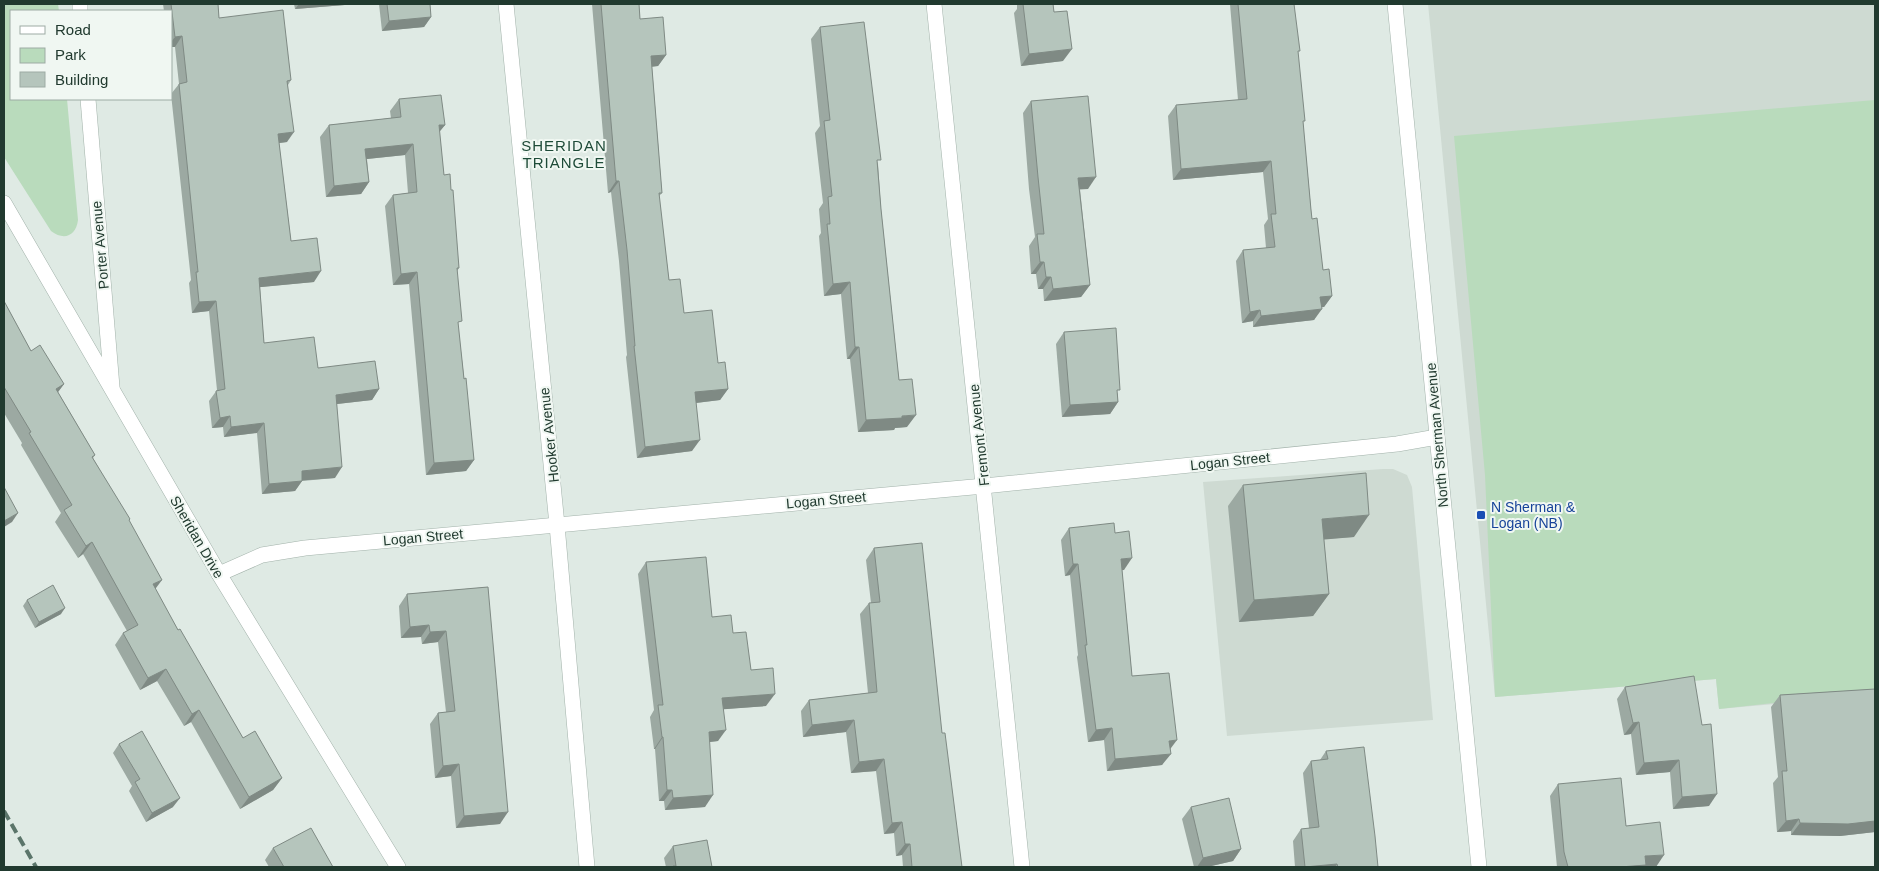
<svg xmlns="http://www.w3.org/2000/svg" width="1879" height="871" font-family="Helvetica,sans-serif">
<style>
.built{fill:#cedad2}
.green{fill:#b9dbbc}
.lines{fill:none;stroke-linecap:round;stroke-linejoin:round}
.minor-casing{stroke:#a2b2aa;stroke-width:16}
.minor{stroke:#fff;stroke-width:15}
.rail{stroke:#5b756a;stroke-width:4;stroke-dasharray:10 5;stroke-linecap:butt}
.wall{fill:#9ca9a2}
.shaded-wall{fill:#7f8a84}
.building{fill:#b5c5bc;stroke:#7f8a84}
.transit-dot{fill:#1a4fb4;stroke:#f0f7f2;stroke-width:2}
.labels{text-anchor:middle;stroke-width:4;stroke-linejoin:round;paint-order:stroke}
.street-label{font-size:14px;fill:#213a2f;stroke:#f0f7f2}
.transit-label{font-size:14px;fill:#164399;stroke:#f0f7f2;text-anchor:start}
.neighbourhood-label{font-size:15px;letter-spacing:1px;fill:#1e4b38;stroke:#f0f7f2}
</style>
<rect width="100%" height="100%" fill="#dfeae4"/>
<g class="built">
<path d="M1428,4H1875V695L1719,709L1716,679L1495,697Z"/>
<path d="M1383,469H1393L1407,475L1412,487L1433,720L1227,736L1203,482Z"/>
</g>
<g class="green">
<path d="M4,4H58L59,11H11V99H67L78,220C76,236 64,241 51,231L4,157Z"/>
<path d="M1875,100V692L1719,709L1716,679L1495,697L1485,475L1454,136Z"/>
</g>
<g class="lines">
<g class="minor-casing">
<g id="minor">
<path d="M80,4V11"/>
<path d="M506,4L557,525L587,867"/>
<path d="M934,4L1022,867"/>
<path d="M1395,4L1479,867"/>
<path d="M88,99L112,387"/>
<path d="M4,203L219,574L398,867"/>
<path d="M219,574L262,555L305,548L984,486L1397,444L1437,437"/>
</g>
</g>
<use href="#minor" class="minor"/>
<path class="rail" d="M4,811L36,867"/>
</g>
<g class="wall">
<path d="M163,4H218L219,18L291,80L288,85L287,142L279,143L291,241L314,282L260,287L264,343L318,368L379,389L372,400L337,404L335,478L302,481L295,491L262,494L257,433L224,437L223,427L212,428L209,401L217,390L209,311L192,313L189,283L191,280L171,94L179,84L175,47H171V11H164Z"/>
<path d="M294,4H357L295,9Z"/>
<path d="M379,4H430L431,17L424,27L382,31Z"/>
<path d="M592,4H639L640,19L666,55L658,66L652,67L662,193L659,196L669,280L684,313L718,363L728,389L720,400L696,403L692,451L637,458L626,357L627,355L619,261L611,192L608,193Z"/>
<path d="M1017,4H1053L1054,12L1063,61L1021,66L1014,13L1017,9Z"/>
<path d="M1230,4H1294L1303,124L1312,219L1323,270L1332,296L1324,307H1321L1314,320L1253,327V321L1242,323L1236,261L1243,250L1266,248L1264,225L1268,219L1263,172L1173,180L1168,116L1176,105L1238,100Z"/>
<path d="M820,27L878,164L881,209L899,380L907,427L895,428L894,430L858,432L850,359H847L841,294L824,296L819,236L821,233L819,209L823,203L815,133L820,126L811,39Z"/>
<path d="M399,99L445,125L439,132L444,175L459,268L457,271L458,326L474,460L466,471L426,475L409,284L393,285L385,206L393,195L408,193L405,155L367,159L369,182L361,194L326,197L320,137L329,125L391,118L390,111Z"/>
<path d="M1031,101L1088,189H1080L1090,285L1081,297L1044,301L1043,289H1038L1036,274H1031L1029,246L1035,237L1029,189L1023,113Z"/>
<path d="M4,301L31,351L64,384L58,392L95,455L93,458L129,521L155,589L178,630L243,738L282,778L273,790L240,809L191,722L184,726L157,681L140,690L115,645L123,633L127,631L83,554L78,558L55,522L61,513L21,445L22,443L4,413Z"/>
<path d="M1064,332L1118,394V402L1110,414L1062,417L1056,344Z"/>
<path d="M1243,485L1354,537L1324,539L1329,594L1313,616L1239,622L1228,506Z"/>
<path d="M1069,528L1115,533L1124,570H1122L1132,676L1170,749L1162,765L1107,771L1104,740L1088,742L1077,657L1078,655L1070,575L1065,576L1061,540Z"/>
<path d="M874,548L942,733L962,867H903L902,855L896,856L894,833L884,834L876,771L851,773L846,732L803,737L801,711L809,700L868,693L860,614L869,603H871L866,560Z"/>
<path d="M646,562L712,617L733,633L751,670L766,706L724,709L718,741L709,742L705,807L665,810L664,801H659L655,749H654L650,717L654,710L638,574Z"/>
<path d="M488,587L500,824L456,828L451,776L435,778L430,724L438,713L446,712L438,642L422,644L421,637L401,638L399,606L407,594Z"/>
<path d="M27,600L61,614L35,628L23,606Z"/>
<path d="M1694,676L1709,806L1673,809L1670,772L1636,775L1631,734L1624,735L1617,699L1625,687Z"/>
<path d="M1875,689V832L1840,836L1791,835V831L1777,832L1773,783L1778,777L1771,707L1780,695Z"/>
<path d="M119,744L173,807L146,822L129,791L132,786L113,753Z"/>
<path d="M1326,751L1378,867H1295L1293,841L1301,829L1309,828L1303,773L1311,761L1320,760Z"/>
<path d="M1558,784L1626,826L1656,867H1557L1550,796Z"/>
<path d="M1191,807L1241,849L1233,861L1207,867H1194L1182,819Z"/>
<path d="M673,846L712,867H666L664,858Z"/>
<path d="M273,848L333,867H269L265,860Z"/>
</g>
<g class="shaded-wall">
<path d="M299,4H357L295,9Z"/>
<path d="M431,17L424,27L382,31L389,21Z"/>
<path d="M182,36L175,47H171V42L175,37Z"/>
<path d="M1072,49L1063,61L1021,66L1029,54Z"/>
<path d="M666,55L658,66L643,67L651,56Z"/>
<path d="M439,125H445L436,136Z"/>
<path d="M294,132L287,142L271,144L278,134Z"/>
<path d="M413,144L405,155L357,160L365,149Z"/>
<path d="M1271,161L1263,172L1173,180L1181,169Z"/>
<path d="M1096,177L1088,189L1070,190L1078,178Z"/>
<path d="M616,181H619L611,192L608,193Z"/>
<path d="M369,182L361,194L326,197L334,186Z"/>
<path d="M1040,262H1044L1036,274H1031Z"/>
<path d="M321,271L314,282L252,288L259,278Z"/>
<path d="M417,272L409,284L393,285L401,274Z"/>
<path d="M1046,277H1051L1043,289H1038Z"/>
<path d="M850,282L841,294L824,296L833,284Z"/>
<path d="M1090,285L1081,297L1044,301L1053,289Z"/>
<path d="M1332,296L1324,307L1313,308L1320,297Z"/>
<path d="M216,301L209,311L192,313L199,302Z"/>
<path d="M1322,309L1314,320L1253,327L1261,316Z"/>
<path d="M1260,310L1253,321L1242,323L1250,312Z"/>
<path d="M855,347H859L850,359H847Z"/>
<path d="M64,384L55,396L56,389Z"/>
<path d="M379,389L372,400L328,405L336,395Z"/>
<path d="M728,389L720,400L687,404L695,392Z"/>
<path d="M1118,402L1110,414L1062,417L1070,405Z"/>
<path d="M916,415L907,427L895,428L894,430L858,432L866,420Z"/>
<path d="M230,416L223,427L212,428L220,418Z"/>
<path d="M264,423L257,433L224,437L231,427Z"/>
<path d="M700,440L692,451L637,458L645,447Z"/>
<path d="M474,460L466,471L426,475L434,463Z"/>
<path d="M342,467L335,478L294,481L302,471Z"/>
<path d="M302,481L295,491L262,494L269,484Z"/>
<path d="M18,513L12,522L4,527V521Z"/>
<path d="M1369,515L1354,537L1307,541L1322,519Z"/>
<path d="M92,542L83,554L78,558L86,546Z"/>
<path d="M1132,558L1124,570L1113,571L1121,559Z"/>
<path d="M1073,564H1078L1070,575L1065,576Z"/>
<path d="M162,580L153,592V584Z"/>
<path d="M1329,594L1313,616L1239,622L1254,600Z"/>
<path d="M65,608L61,614L35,628L39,622Z"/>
<path d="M429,625L421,637L401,638L410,627Z"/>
<path d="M446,631L438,642L422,644L430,632Z"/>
<path d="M166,669L157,681L140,690L148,678Z"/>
<path d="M775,694L766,706L714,710L722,698Z"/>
<path d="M199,710L191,722L184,726L192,714Z"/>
<path d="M854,720L846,732L803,737L812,725Z"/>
<path d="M1639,722L1631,734L1624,735L1633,723Z"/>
<path d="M1112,728L1104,740L1088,742L1096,730Z"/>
<path d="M726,730L718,741L701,743L709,732Z"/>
<path d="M662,737H663L655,749H654Z"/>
<path d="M1177,740L1168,752L1169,741Z"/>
<path d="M1171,754L1162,765L1107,771L1115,759Z"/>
<path d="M884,759L876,771L851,773L859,762Z"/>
<path d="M1679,760L1670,772L1636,775L1644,763Z"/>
<path d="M459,764L451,776L435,778L443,766Z"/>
<path d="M282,778L273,790L240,809L249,797Z"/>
<path d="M667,790H672L664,801H659Z"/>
<path d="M1717,794L1709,806L1673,809L1682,797Z"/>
<path d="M713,795L705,807L665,810L673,798Z"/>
<path d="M180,798L173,807L146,822L152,813Z"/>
<path d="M508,812L500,824L456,828L464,816Z"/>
<path d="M1799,819L1791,831L1777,832L1786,821Z"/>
<path d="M1875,821V832L1840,836L1791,835L1800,823Z"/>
<path d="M902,822L894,833L884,834L892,823Z"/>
<path d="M905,844H910L902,855L896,856Z"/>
<path d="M1241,849L1233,861L1207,867H1197L1203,858Z"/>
<path d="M1664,855L1656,867H1620L1645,856Z"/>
<path d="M1337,864L1335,867H1305Z"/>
</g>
<g class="building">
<path d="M171,4H218L219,18L283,10L291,80L287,81L294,132L278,134L291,241L317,238L321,271L259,278L264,343L314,337L318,368L375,361L379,389L336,395L342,467L302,471V481L269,484L264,423L231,427L230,416L220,418L216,391L225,389L216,301L199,302L196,272H198L179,84L187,82L182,36L175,37Z"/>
<path d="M387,4H430L431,17L389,21Z"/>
<path d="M601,4H639L640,19L663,17L666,55L651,56L662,193H659L669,280L680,279L684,313L712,310L718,363L725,362L728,389L695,392L700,440L645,447L634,346H635L627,250L619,181H616Z"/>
<path d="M1023,4H1053L1054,12L1067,11L1072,49L1029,54Z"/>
<path d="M1238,4H1294L1300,51H1298L1305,121H1303L1311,210L1312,219L1317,218L1323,270L1329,269L1332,296L1320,297L1322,309L1261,316L1260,310L1250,312L1243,250L1275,247L1271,214H1276L1271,161L1181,169L1176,105L1247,99Z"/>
<path d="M864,22L881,160H877L881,209L899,380L912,379L916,415L902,416V418L866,420L859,347H855L850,282L833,284L827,224H830L828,197L832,196L824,121L830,120L820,27Z"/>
<path d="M441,95L445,125H439L444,175L450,174L451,190H453L459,268H457L462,321L458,322L464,379L466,378L474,460L434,463L417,272L401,274L393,195L417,192L413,144L365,149L369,182L334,186L329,125L401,117L399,99Z"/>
<path d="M1088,96L1096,177L1078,178L1090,285L1053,289L1051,277H1046L1044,262H1040L1037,234H1044L1038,177L1031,101Z"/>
<path d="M4,301L31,351L40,345L64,384L56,389L95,455L92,457L130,519L129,520L162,580L153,584L178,630L180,629L243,738L255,731L282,778L249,797L199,710L192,714L166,669L148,678L123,633L138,625L92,542L86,546L64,510L72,505L29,433L31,432L4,387Z"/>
<path d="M1116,328L1120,390H1117L1118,402L1070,405L1064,332Z"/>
<path d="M1366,473L1369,515L1322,519L1329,594L1254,600L1243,485Z"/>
<path d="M4,487L18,513L4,521Z"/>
<path d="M1114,523L1115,533L1129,531L1132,558L1121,559L1132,676L1169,673L1177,740L1169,741L1171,754L1115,759L1112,728L1096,730L1085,645H1087L1078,564H1073L1069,528Z"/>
<path d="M922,543L942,733H945L962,867H912L910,844H905L902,822L892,823L884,759L859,762L854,720L812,725L809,700L877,692L869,603L880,602L874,548Z"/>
<path d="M706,557L712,617L731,615L733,633L746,632L751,670L773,668L775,694L722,698L726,730L709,732L713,795L673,798L672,790H667L663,737H662L658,705H663L646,562Z"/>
<path d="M53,585L65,608L39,622L27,600Z"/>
<path d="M488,587L508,812L464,816L459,764L443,766L438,713L455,711L446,631L430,632L429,625L410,627L407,594Z"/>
<path d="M1694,676L1702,725L1711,724L1717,794L1682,797L1679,760L1644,763L1639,722L1633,723L1625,687Z"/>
<path d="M1875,689V821L1848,824L1800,823L1799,819L1786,821L1782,771H1787L1780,695Z"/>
<path d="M142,731L180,798L152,813L135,782L140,779L119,744Z"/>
<path d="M1364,747L1375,836L1378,867H1338L1337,864L1305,867L1301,829L1319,827L1311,761L1328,759L1326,751Z"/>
<path d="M1621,778L1626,826L1660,822L1664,855L1645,856L1646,865L1620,867H1568L1564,852L1558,784Z"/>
<path d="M1229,798L1241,849L1203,858L1191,807Z"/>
<path d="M311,828L333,867H284L273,848Z"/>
<path d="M707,840L712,867H674L673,866H676L673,846Z"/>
</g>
<rect class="transit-dot" x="1476" y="510" width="10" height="10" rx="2.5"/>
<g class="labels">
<g class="street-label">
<text transform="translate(100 245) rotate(-95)" y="5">Porter Avenue</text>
<text transform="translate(549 435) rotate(-96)" y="5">Hooker Avenue</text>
<text transform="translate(979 435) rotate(-96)" y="5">Fremont Avenue</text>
<text transform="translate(1437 435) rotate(-95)" y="5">North Sherman Avenue</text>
<text transform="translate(1230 461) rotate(-6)" y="5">Logan Street</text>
<text transform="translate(826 500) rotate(-5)" y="5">Logan Street</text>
<text transform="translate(197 537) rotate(60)" y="5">Sheridan Drive</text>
<text transform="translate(423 537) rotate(-5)" y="5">Logan Street</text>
</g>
<g class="transit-label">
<text x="1491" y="512">N Sherman &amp;<tspan x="1491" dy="16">Logan (NB)</tspan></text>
</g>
<g class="neighbourhood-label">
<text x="564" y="151">SHERIDAN<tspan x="564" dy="17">TRIANGLE</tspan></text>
</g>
</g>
<rect width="1879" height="871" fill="none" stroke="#213a2f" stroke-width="10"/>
<rect x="10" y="10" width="162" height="90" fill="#f0f7f2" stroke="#9daba4"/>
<rect x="20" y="26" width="25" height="8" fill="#ffffff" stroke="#9daba4"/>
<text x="55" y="35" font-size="15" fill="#213a2f">Road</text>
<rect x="20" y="48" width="25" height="15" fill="#b9dbbc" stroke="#9daba4"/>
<text x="55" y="60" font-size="15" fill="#213a2f">Park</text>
<rect x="20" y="72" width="25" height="15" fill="#b5c5bc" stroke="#9daba4"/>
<text x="55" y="85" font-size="15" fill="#213a2f">Building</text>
</svg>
